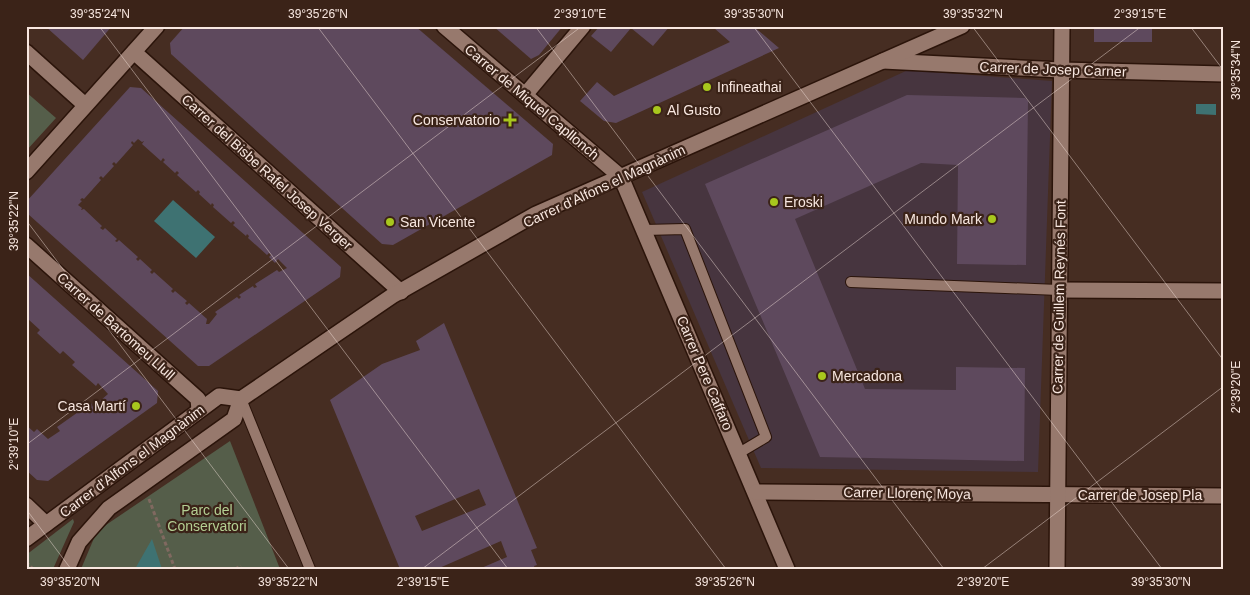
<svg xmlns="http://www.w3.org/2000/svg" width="1250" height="595" font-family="Helvetica,sans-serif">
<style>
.commercial{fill:#47353f}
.green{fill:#555e4a}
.water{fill:#3e7272}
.building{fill:#5e495d;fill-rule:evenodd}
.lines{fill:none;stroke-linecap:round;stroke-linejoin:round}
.lane-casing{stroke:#2b140a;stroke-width:12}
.street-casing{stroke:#2b140a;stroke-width:18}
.secondary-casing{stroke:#2b140a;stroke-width:18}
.path{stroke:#806960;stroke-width:3;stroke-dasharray:4 2.5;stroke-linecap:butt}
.lane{stroke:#97796d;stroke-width:10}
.street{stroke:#97796d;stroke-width:15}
.secondary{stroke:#97796d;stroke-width:15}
.ticks{fill:none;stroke:#f8e7e0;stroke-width:1;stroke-opacity:0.45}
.poi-dot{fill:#a8c71d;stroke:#3b2318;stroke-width:2}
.labels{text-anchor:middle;stroke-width:4.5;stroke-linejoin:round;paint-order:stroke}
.street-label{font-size:14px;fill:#f8e7e0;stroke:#3b2318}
.poi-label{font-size:14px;fill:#f8e7e0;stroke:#3b2318;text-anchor:start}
.park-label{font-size:14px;fill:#b4cf93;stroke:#3b2318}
.neatline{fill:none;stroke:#f8e7e0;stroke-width:2}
.ticks-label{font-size:12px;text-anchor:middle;fill:#f8e7e0}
</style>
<rect width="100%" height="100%" fill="#462d22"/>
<path class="commercial" d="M908,70L1052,81L1038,472L761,468L642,192Z"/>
<g class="green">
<path d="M26,92L56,118L26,151Z"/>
<path d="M230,441L280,569H81L97,531Z"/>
<path d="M73,519L74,522L53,569H26V555Z"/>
</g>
<g class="water">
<path d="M1196,104H1216V115L1196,114Z"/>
<path d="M173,200L215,237L196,258L154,221Z"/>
<path d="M152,539L162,569H135Z"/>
</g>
<g class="building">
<path d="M45,26H112L83,60Z"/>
<path d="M185,26H415L553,144L552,155L393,245L382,244L171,54L170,43Z"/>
<path d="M493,26H563L539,55L531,59Z"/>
<path d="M600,26H670L653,46L631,28L611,52L591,36Z"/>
<path d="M715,26H753L779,48L616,123L604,121L580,101L597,82L614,96L730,42L714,28Z"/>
<rect x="1094" y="26" width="58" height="16"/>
<path d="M130,87L141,88L341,267L340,277L209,366H198L28,214L26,202ZM138,139L142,142L144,141L142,144L161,161L163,158L165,160L163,162L175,173L177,171L179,173L177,175L196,192L198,190L200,192L199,194L211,205L212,203L214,205L213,207L231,223L233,221L235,223L233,225L246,236L247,234L249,236L248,238L267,255L269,253L271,255L269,257L275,263L278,259L287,268L279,272L277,270L255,284L257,287L254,288L253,286L239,295L241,297L239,299L237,297L215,312L217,314L209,324H206L207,319L189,303L187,305L185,303L187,301L175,291L173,293L171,291L173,289L154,272L152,274L150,272L152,270L140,259L138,261L136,259L138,257L119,240L117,242L115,241L117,239L105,228L103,230L100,228L102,226L84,209L81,210L82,208L78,205L82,201L80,200L82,198L84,199L101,180L99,178L101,176L103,178L114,166L112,164L114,162L116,164L133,145L131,143L132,141L134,143Z"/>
<path d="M907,95L1025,98L1028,101L1026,265L957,264L958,165L921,163L795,219L865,389L956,390V367L1025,368L1024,461L820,457L705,184Z"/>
<path d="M26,273L158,391L157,403L48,481L37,480L26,470V425L34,432L37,429L48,439L60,431L57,427L91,403L93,407L108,394L98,383L96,386L72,365L75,362L63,351L60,354L37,333L40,330L28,319L26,321Z"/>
<path d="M444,323L537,548L531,550L537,565L534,566L535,569H479L507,557L501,541L437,569H400L330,400L382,364L420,350L416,341ZM479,489L486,505L422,531L415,516Z"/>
</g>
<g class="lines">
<g class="lane-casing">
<g id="lane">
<path d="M644,230L685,229L766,437L739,453"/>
<path d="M851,282L1059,290"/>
<path d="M241,399L310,569"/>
</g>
</g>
<g class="street-casing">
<g id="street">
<path d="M444,26L621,177L787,569"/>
<path d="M26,52L85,105"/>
<path d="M134,52L401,292"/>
<path d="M883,61L1061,70L1224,74"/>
<path d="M525,95L583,26"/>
<path d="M26,172L157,26"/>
<path d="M26,245L198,399L199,410"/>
<path d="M1059,290L1224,291"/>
<path d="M756,492L1224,496"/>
<path d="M26,505L46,524"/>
<path d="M1057,569L1062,26"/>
</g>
</g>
<g class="secondary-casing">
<g id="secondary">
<path d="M26,539L219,396L241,399"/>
<path d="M67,569L79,542L109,508L234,419L241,399L392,296L536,214L962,26"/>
</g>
</g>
<g class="path">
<path d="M149,499L175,569"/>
<path d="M26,562L33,569"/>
<path d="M235,569L241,566"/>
</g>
<use href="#lane" class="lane"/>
<use href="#street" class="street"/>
<use href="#secondary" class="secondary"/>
</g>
<path class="ticks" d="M99,26L508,569M317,26L726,569M535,26L944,569M753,26L1162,569M972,26L1224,361M1190,26L1224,71M26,220L289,569M26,445L582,26M26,509L71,569M422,569L1142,26M982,569L1224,386"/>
<g class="poi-dot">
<circle cx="707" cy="87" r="5"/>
<circle cx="657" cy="110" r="5"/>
<path d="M507.5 112.5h5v5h5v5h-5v5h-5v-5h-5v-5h5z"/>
<circle cx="774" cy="202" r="5"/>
<circle cx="992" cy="219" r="5"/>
<circle cx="390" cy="222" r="5"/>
<circle cx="822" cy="376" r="5"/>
<circle cx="136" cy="406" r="5"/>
</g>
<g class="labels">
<g class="street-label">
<text transform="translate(1053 69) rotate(2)" y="5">Carrer de Josep Carner</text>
<text transform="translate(532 102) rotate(40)" y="5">Carrer de Miquel Capllonch</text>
<text transform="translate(267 172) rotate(42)" y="5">Carrer del Bisbe Rafel Josep Verger</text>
<text transform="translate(604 186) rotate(-25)" y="5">Carrer d'Alfons el Magnànim</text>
<text transform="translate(1059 297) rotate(-89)" y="5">Carrer de Guillem Reynés Font</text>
<text transform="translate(116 326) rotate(42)" y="5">Carrer de Bartomeu Llull</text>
<text transform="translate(705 373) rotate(67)" y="5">Carrer Pere Caffaro</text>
<text transform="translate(132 461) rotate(-37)" y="5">Carrer d'Alfons el Magnànim</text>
<text transform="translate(907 493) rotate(1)" y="5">Carrer Llorenç Moya</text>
<text x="1140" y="500">Carrer de Josep Pla</text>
</g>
<g class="poi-label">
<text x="717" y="92">Infineathai</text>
<text x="667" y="115">Al Gusto</text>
<text x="500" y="125" text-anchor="end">Conservatorio</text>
<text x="784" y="207">Eroski</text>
<text x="982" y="224" text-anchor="end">Mundo Mark</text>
<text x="400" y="227">San Vicente</text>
<text x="832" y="381">Mercadona</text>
<text x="126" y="411" text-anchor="end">Casa Martí</text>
</g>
<g class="park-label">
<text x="207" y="515">Parc del<tspan x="207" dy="16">Conservatori</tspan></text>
</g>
</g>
<rect width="1250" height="595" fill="none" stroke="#3b2318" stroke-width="55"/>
<rect x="28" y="28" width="1194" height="540" class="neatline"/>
<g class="ticks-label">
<text x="100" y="18">39°35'24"N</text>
<text x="318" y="18">39°35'26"N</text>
<text x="580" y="18">2°39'10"E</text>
<text x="754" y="18">39°35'30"N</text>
<text x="973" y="18">39°35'32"N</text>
<text x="1140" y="18">2°39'15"E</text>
<text transform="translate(1236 70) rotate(-90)" y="4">39°35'34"N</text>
<text transform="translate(14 221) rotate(-90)" y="4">39°35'22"N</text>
<text transform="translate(1236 387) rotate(-90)" y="4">2°39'20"E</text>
<text transform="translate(14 444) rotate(-90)" y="4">2°39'10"E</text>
<text x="70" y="586">39°35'20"N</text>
<text x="288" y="586">39°35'22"N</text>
<text x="423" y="586">2°39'15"E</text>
<text x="725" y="586">39°35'26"N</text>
<text x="983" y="586">2°39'20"E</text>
<text x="1161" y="586">39°35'30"N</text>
</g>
</svg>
